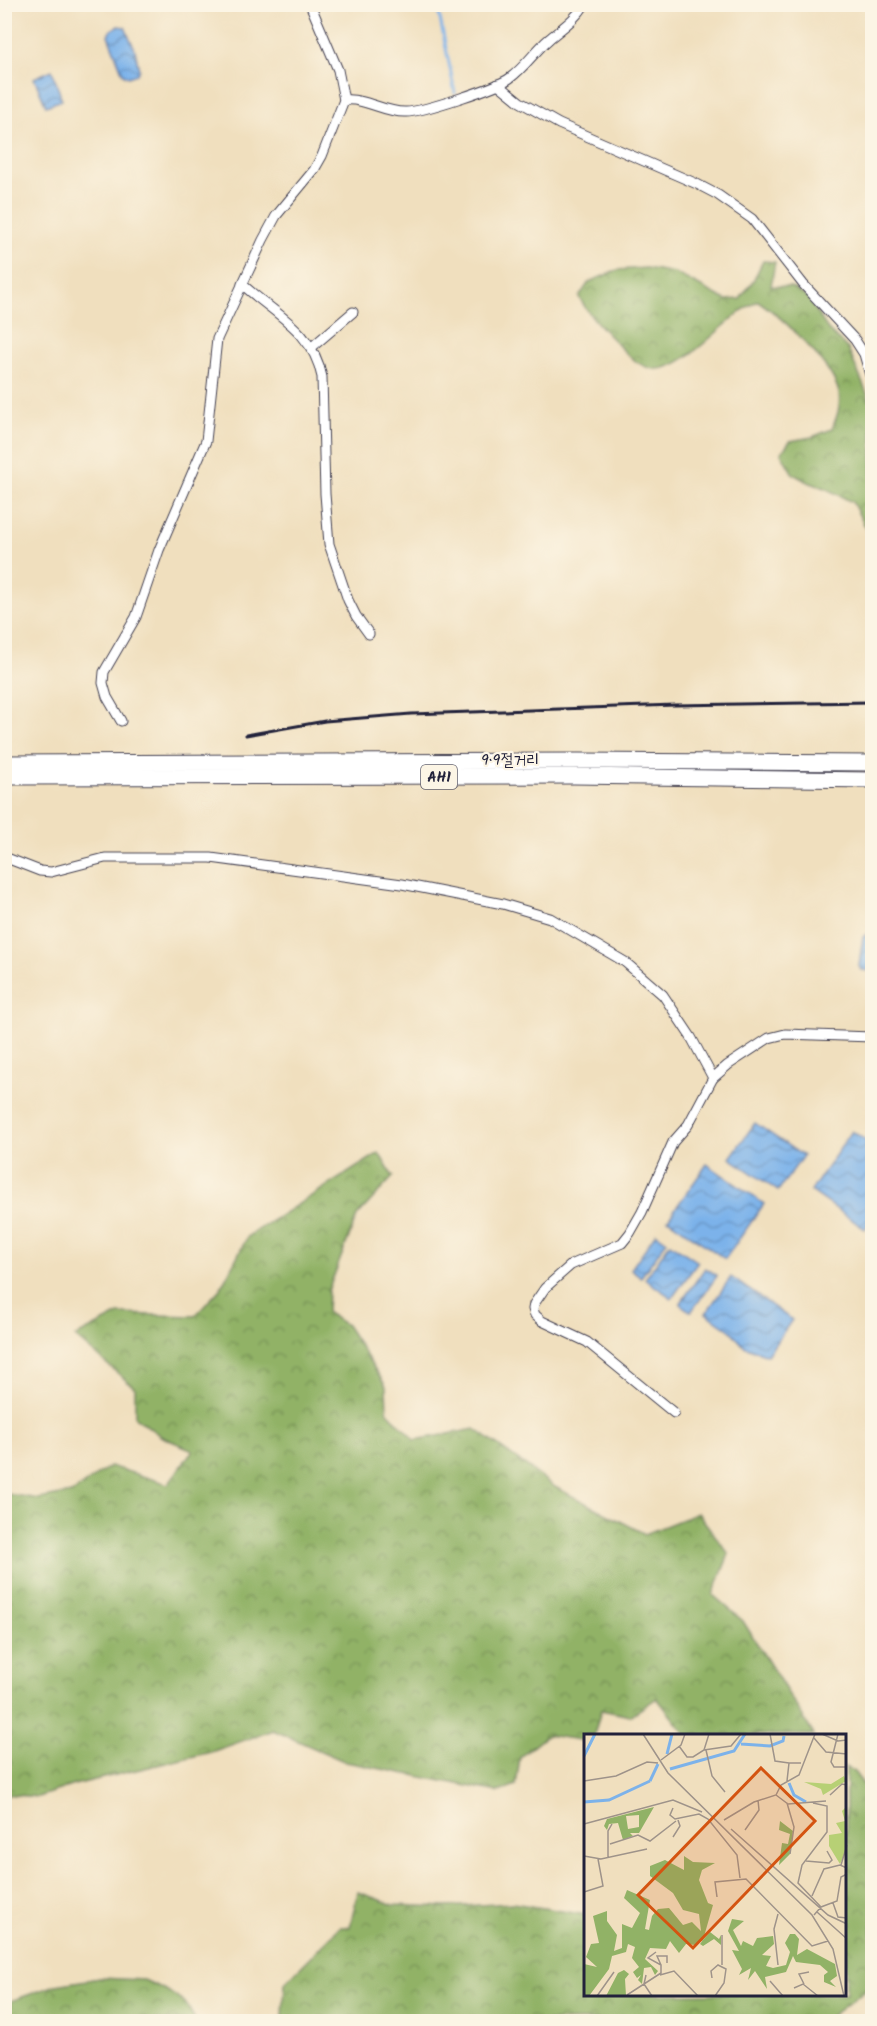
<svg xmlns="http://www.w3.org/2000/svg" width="877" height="2026" font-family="Kalam,'Poor Story',sans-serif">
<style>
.forest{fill:url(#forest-crowns);stroke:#5a6a50;stroke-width:1.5}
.water{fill:url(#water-waves);stroke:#4f6a92;stroke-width:1.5}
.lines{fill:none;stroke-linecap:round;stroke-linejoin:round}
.stream{stroke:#7cb2ea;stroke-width:3}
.minor-casing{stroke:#413e4f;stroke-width:11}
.trunk-casing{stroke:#413e4f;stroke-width:17}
.minor{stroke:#fff;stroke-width:9}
.trunk{stroke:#fff;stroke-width:15}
.rail{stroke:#22223b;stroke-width:3}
.labels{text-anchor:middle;stroke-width:4.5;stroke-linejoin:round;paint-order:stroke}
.shield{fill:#fcf5e5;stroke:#63616e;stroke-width:1.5}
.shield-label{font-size:15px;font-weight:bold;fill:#22223b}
.street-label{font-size:16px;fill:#22223b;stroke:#fcf5e5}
.inset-river{fill:none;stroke:#7cb2ea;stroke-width:3}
.inset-road{fill:none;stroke:#9e938a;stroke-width:1.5}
.view{fill:#d45411;fill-opacity:0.15;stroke:#d45411;stroke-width:3}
.inset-edge{fill:none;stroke:#22223b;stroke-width:3}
</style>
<defs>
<pattern id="forest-crowns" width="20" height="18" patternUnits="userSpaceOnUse" patternTransform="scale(1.5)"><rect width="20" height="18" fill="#91b266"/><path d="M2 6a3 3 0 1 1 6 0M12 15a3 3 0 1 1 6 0" fill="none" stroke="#769055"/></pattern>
<pattern id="water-waves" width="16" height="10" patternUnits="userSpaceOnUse" patternTransform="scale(1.5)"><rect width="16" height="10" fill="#7cb2ea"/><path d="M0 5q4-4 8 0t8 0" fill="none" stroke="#6590bf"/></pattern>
</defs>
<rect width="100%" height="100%" fill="#fcf5e5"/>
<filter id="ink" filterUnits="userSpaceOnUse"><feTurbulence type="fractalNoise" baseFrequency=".0167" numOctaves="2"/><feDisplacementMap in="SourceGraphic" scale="12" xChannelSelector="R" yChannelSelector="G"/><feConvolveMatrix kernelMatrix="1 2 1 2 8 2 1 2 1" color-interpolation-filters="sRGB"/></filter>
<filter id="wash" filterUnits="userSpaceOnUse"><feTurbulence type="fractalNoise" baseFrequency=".008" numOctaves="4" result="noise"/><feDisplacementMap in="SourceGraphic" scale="24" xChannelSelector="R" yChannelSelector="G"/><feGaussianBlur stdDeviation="1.35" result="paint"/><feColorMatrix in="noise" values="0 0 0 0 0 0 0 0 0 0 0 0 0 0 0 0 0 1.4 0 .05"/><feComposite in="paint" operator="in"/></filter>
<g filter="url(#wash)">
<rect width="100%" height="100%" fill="#f0dfbe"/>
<g class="forest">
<path d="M763,261L775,262L771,286L791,287L807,297L829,331L848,349L872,405V539L852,502L827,489L808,482L793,474L781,453L790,441L812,437L832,429C837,416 841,407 839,393C833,365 781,316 758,301C728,314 687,371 655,369C641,368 629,356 620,347C605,331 589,316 579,297L589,282L617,270L646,268L675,273L726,300L740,299L753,281Z"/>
<path d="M379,1153L393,1177L357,1216L328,1291L327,1313L346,1325L386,1386L387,1411L415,1440L475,1429L555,1487L645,1534L698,1513L729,1554L713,1595L743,1621L814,1735H686L657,1698L630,1716L601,1710L594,1735H586V1741L547,1735L520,1757L516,1785L498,1792L346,1762L273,1730L211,1752L74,1785L38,1797L5,1794V1495L7,1494L39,1499L72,1493L110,1466L168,1484L193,1450L162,1437L135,1417V1388L75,1337L119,1314L195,1316L220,1289L248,1236Z"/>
<path d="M846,1767L854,1772L872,1796V1985L825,2021H285L283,2016L285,1983L340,1927H350L358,1892L394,1905L446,1907L513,1903L586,1915V1994H846Z"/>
<path d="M99,1978L144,1980L166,1990L186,2004L196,2021H5V2003L56,1985Z"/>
</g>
<g class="water">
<path d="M118,26L125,27L135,50L139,70L137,74L128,77L123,74L108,35L111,30Z"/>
<path d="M52,70L62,100L46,106L34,78Z"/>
<path d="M867,934H872V971L861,970L859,966L863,937Z"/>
<path d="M755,1123L803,1156L778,1191L730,1158Z"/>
<path d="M852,1131L872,1145V1219L865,1229L811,1191Z"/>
<path d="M707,1164L764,1204L725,1259L668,1219Z"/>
<path d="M656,1233L667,1241L641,1277L631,1269Z"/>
<path d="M670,1243L698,1262L672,1298L645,1279Z"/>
<path d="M705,1268L717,1276L691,1312L680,1304Z"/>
<path d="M731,1277L792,1320L767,1355L744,1346L731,1331L706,1313Z"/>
</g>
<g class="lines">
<path class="stream" d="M437,4L455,93"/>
</g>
</g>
<g filter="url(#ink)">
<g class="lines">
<g class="minor-casing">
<g id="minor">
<path d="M498,84L520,102L559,124L697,184L718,195L752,219L803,284L855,340L864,354L872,382"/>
<path d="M344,100C367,98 384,113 406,112C422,112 498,87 510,78C525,67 535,51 549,39C562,28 576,19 585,4"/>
<path d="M242,284C274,314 313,330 322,377L325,494L329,544L348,600L356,616L369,634"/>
<path d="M312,347L353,312"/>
<path d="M121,721L107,697L103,683L104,672L136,617L159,550L206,441L217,339L263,240L276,216L314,170L322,156L344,100L338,70L310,4"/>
<path d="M4,857L40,871L51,872L105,858H211L402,884L503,904L550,918L625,962L663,995L691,1037L713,1078"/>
<path d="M674,1413L587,1342L542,1321L535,1315L533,1309L534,1304L545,1288L571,1265L622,1243L630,1233L642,1212L673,1142L688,1125L713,1078L728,1065L769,1038L785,1034L872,1037"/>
</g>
</g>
<g class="trunk-casing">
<g id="trunk">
<path d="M4,763L578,761L872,763"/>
<path d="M4,777L574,776L872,780"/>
</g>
</g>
<use href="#minor" class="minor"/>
<use href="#trunk" class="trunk"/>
<path class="rail" d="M246,735L325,721L411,714L675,705L872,702"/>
</g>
</g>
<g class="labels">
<rect class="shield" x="421" y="765" width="36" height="24" rx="4.5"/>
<g class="shield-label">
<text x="439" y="782">AH1</text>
</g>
<g class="street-label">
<text x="510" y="765">9·9절거리</text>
</g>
</g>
<g transform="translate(584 1734)">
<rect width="262" height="262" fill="#f0dfbe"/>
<path d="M70,73L55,99H46L49,102L39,106L34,89L25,90L23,96L20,92L23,85ZM55,81V93L44,95L42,82ZM196,87L209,97L206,120L195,131L198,109L204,110L206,100L195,96ZM100,122L109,128L131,129L118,136L115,146L124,169L129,171L119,206L126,198L135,205L137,201V211L130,205L119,212L116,210L119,206L111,211L102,210L95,219L86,207L82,215L66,214L61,225L74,237L71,241L67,233L60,234L58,250L54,246L57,241L53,244L49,238L55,233L48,224L51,213L44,210L42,218L28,222L25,235L5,262H1L0,230L13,233L2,223L7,210L15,209L9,182L23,177V187L33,201L30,217L38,214V190L48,194L56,179L40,164L43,156L66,166L61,195L65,196L68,182L74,175L85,174L99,191L108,188L117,197L115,180L99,176L89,159L66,142V132L81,126L100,136ZM148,185L160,187L149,196L157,212L159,207L169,212L173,204L189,202L190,210L178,221L187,222L182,232L189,234L202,231L206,218L201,209L206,200H211L215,205L213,221L223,215L251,230L253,242L246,247L252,253L240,248V241L244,238L236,231L212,228L209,222L202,238L181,243L183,255L171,237L164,246L167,234L155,241L158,235L148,216L155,217L144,197ZM40,236L45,240L41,245L42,262H22L34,239Z" fill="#91b266" fill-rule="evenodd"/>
<path d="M260,42L262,47L239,61L237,55L220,48L247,50ZM262,73V118L256,130L245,112V101L258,99L252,89L261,87L258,77Z" fill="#b7d075"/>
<path class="inset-river" d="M157,10L186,12L199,7L200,2M83,20L88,0M0,22L11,0M86,35L150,17L161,0M66,47L74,30M205,49L210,61L222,68M0,68L25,66L66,47"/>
<path class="inset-road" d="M59,0L84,39L228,181L249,215L260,262M186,0L191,27L205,29M238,0L254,7L263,6M254,0L247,28L250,33H263M230,4L242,18L263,20M95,12L103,23H109L120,16L125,0M120,16L147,12L157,0M122,16L128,42L141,58M77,26L97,11L101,0M0,47L32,42L63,28L74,29M203,47L205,29H217M192,61L204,70L242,67M246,61L258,50L263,51M203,69L210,93L206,120M229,69L243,72V98L218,131L214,149L237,173M89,74L86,81L91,85L115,80L124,85L153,121L156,144M140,86L170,68L192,61L197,51L215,41L231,0M0,90L89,66L118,78M147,95L244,181L263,190M161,96L175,76L174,66M89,103L96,92L94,86M26,110L54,101L66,107L92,87M0,122L17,125L63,115M24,123V97L28,90M222,127L245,129L248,126L243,117M257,131L263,111M0,158L19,152L14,125M228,162L240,135L256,131L263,134M133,163L131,148L162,145L228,212L244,207M249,169L254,183L263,184M233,178L263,205M194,180L190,195L194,231M230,181L237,173L253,167L257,143L263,140M138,201V231M77,231L73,222H83V229M62,241L60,250L68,262M76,241L90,237L114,262M128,244L127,237L134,231L142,235L140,249L131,262M186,247L199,262M220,250L215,240L225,238M210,254L219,250L234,262M43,261L77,239V231L64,224L72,218M13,262L30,238"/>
<path class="view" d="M177,34L231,87L109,214L54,161Z"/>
<rect width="262" height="262" class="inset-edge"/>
</g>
<rect width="877" height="2026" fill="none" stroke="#fcf5e5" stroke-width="24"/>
</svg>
